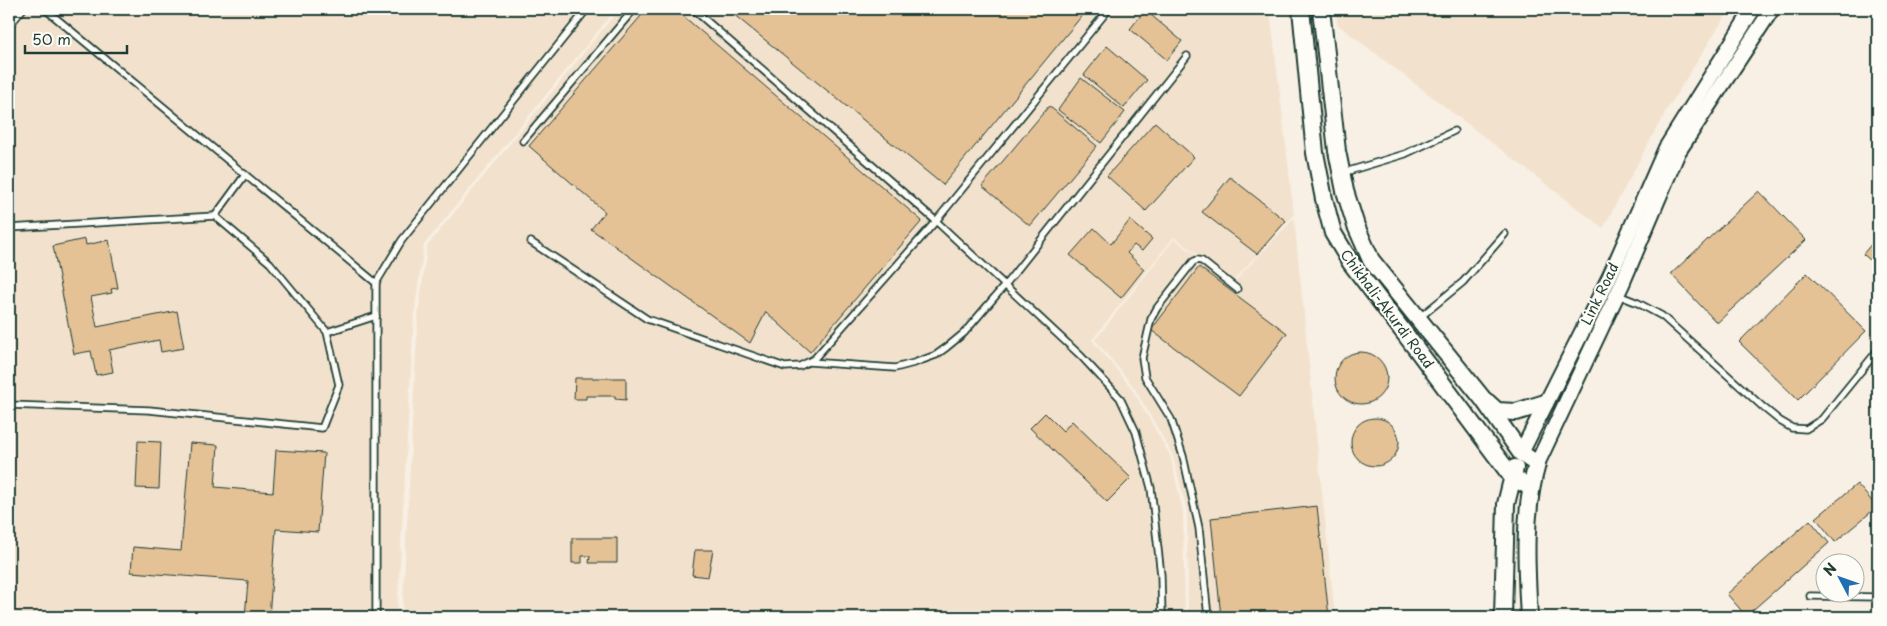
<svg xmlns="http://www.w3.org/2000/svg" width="1887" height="626" font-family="'Playpen Sans',sans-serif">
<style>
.built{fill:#f2e2cd}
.building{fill:#e5c196;stroke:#1f3d34}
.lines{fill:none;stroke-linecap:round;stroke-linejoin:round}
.service-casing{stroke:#1f3d34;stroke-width:9}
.tertiary-casing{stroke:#1f3d34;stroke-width:18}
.secondary-casing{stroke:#1f3d34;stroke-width:20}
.service{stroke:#fdfcf7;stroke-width:5.5}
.tertiary{stroke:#fdfcf7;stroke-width:14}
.secondary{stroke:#fdfcf7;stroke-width:16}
.labels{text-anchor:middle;stroke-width:4;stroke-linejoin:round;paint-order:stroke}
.street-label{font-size:14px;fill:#1f3d34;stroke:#fdfcf7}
</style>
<rect width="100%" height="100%" fill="#f8f0e4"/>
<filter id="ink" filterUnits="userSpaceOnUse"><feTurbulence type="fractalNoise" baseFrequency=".02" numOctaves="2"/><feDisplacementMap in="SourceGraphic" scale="10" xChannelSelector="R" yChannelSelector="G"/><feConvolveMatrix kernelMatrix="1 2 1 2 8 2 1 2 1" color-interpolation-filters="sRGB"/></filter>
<g filter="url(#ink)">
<g class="built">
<path d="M9,9H616L424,245L414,315L397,617H9Z"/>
<path d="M619,9H1270L1294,215L1233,281L1174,237L1092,340L1131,387L1170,455L1183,511L1185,617H402L418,315L427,246Z"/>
<path d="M1336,9H1730L1666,111L1603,228L1337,24Z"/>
<path d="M1294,218L1335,617H1188L1187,511L1172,454L1133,386L1095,340L1174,239L1234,282Z"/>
</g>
<g class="building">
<path d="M647,9H675L922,221L810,352L766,312L750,343L591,229L605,212L529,146Z"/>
<path d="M727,9H1080L1085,12L943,185Z"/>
<path d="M1145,10L1182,41L1167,60L1130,29Z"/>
<path d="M1107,46L1147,80L1124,108L1084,75Z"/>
<path d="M1081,78L1125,112L1101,143L1058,110Z"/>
<path d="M1049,106L1097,146L1030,226L982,186Z"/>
<path d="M1155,122L1194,157L1146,211L1107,176Z"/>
<path d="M1230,177L1286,221L1257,254L1202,212Z"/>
<path d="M1759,191L1806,240L1717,323L1671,274Z"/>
<path d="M1130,220L1152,239L1142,251L1134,245L1127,253L1144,269L1121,298L1070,255L1094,228L1111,244Z"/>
<path d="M1878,236V267L1863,254Z"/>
<path d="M85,239L86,245L109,240L118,288L111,289L112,293L91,297L97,327L177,311L184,348L161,352L159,340L109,350L113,372L96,375L91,351L74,354L53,246Z"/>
<path d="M1199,267L1287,333L1239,396L1151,330Z"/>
<path d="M1807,273L1866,331L1798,400L1739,342Z"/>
<circle cx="1361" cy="378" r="26"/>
<path d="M575,378H626V400L615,399V396H586V399H574Z"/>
<path d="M1045,413L1063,431L1072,421L1131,478L1107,502L1030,428Z"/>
<circle cx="1375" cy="442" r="24"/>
<path d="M138,441L161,442L159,489L136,488Z"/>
<path d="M190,443L218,445L215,487L273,492L276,450L324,453L318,532L276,529L269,617H245L248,581L131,572L133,547L181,551Z"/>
<path d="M1857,484L1877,507L1835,542L1816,518Z"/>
<path d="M1317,506L1329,617H1296V614L1265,617H1221L1211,518Z"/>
<path d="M1810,520L1829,543L1746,616L1727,594Z"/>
<path d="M572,538H617V563H589L590,556H582V563H572Z"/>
<path d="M695,550H713L708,577L692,575Z"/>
<path d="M1679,613L1682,617H1672Z"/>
</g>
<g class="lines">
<g class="service-casing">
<g id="service">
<path d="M45,9L376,283"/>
<path d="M693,9L936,221L1081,356L1120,398L1136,432L1151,488L1161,575L1162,617"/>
<path d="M9,26L23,9"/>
<path d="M523,141L634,9"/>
<path d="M1342,173L1405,154L1454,131"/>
<path d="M215,216L245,175"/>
<path d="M9,228L215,216L270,263L327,332L339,385L322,428L149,410L9,405"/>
<path d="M531,242L647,319L785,367L800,366L814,359L936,221L1109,9"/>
<path d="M1618,295L1638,303L1662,316L1764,408L1780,421L1792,428L1806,429L1822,419L1878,350"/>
<path d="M1419,318L1463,282L1505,234"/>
<path d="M327,332L376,316"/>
<path d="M809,362L895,368L914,363L936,355L947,347L964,333L1005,285L1187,56"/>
<path d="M1810,596L1878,597"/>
<path d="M376,617V283L402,240L587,9"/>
<path d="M1111,617L1162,616"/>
<path d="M1208,617L1199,528L1183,456L1171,419L1145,377L1142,358L1151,319L1157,308L1193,262L1197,260L1202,261L1237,289"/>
</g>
</g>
<g class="tertiary-casing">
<g id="tertiary">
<path d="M1521,453L1609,278L1666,148L1753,9"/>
<path d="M1537,464L1622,284L1678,152L1772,9"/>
</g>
</g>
<g class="secondary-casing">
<g id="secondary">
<path d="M1301,9L1315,153L1324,199L1333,233L1351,263L1418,351L1512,477L1530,487"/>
<path d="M1321,9L1337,151L1345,191L1356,226L1371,260L1483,399L1521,453L1537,464C1523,513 1526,566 1529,617"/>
<path d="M1487,402L1497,411L1516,412L1545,403"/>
<path d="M1503,617L1506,504L1515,468"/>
</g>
</g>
<use href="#service" class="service"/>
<use href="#tertiary" class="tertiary"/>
<use href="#secondary" class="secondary"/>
</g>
</g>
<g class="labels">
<g class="street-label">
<text transform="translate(1600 294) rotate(-64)" y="5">Link Road</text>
<text transform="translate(1387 309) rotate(53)" y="5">Chikhali-Akurdi Road</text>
</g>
</g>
<rect width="1887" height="626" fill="none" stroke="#fdfcf7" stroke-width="30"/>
<rect x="15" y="15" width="1857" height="596" fill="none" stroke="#1f3d34" stroke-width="2" filter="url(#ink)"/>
<g transform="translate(1840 578) rotate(311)"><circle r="24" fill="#fdfcf7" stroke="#a4b0a9"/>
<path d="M0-4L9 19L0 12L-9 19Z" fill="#1f6fb2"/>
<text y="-8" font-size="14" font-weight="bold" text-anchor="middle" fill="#1f3d34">N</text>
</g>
<path d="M25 45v8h102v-8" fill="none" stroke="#1f3d34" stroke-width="2.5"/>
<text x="32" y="45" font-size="15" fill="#1f3d34" stroke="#fdfcf7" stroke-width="4" paint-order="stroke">50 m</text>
</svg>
